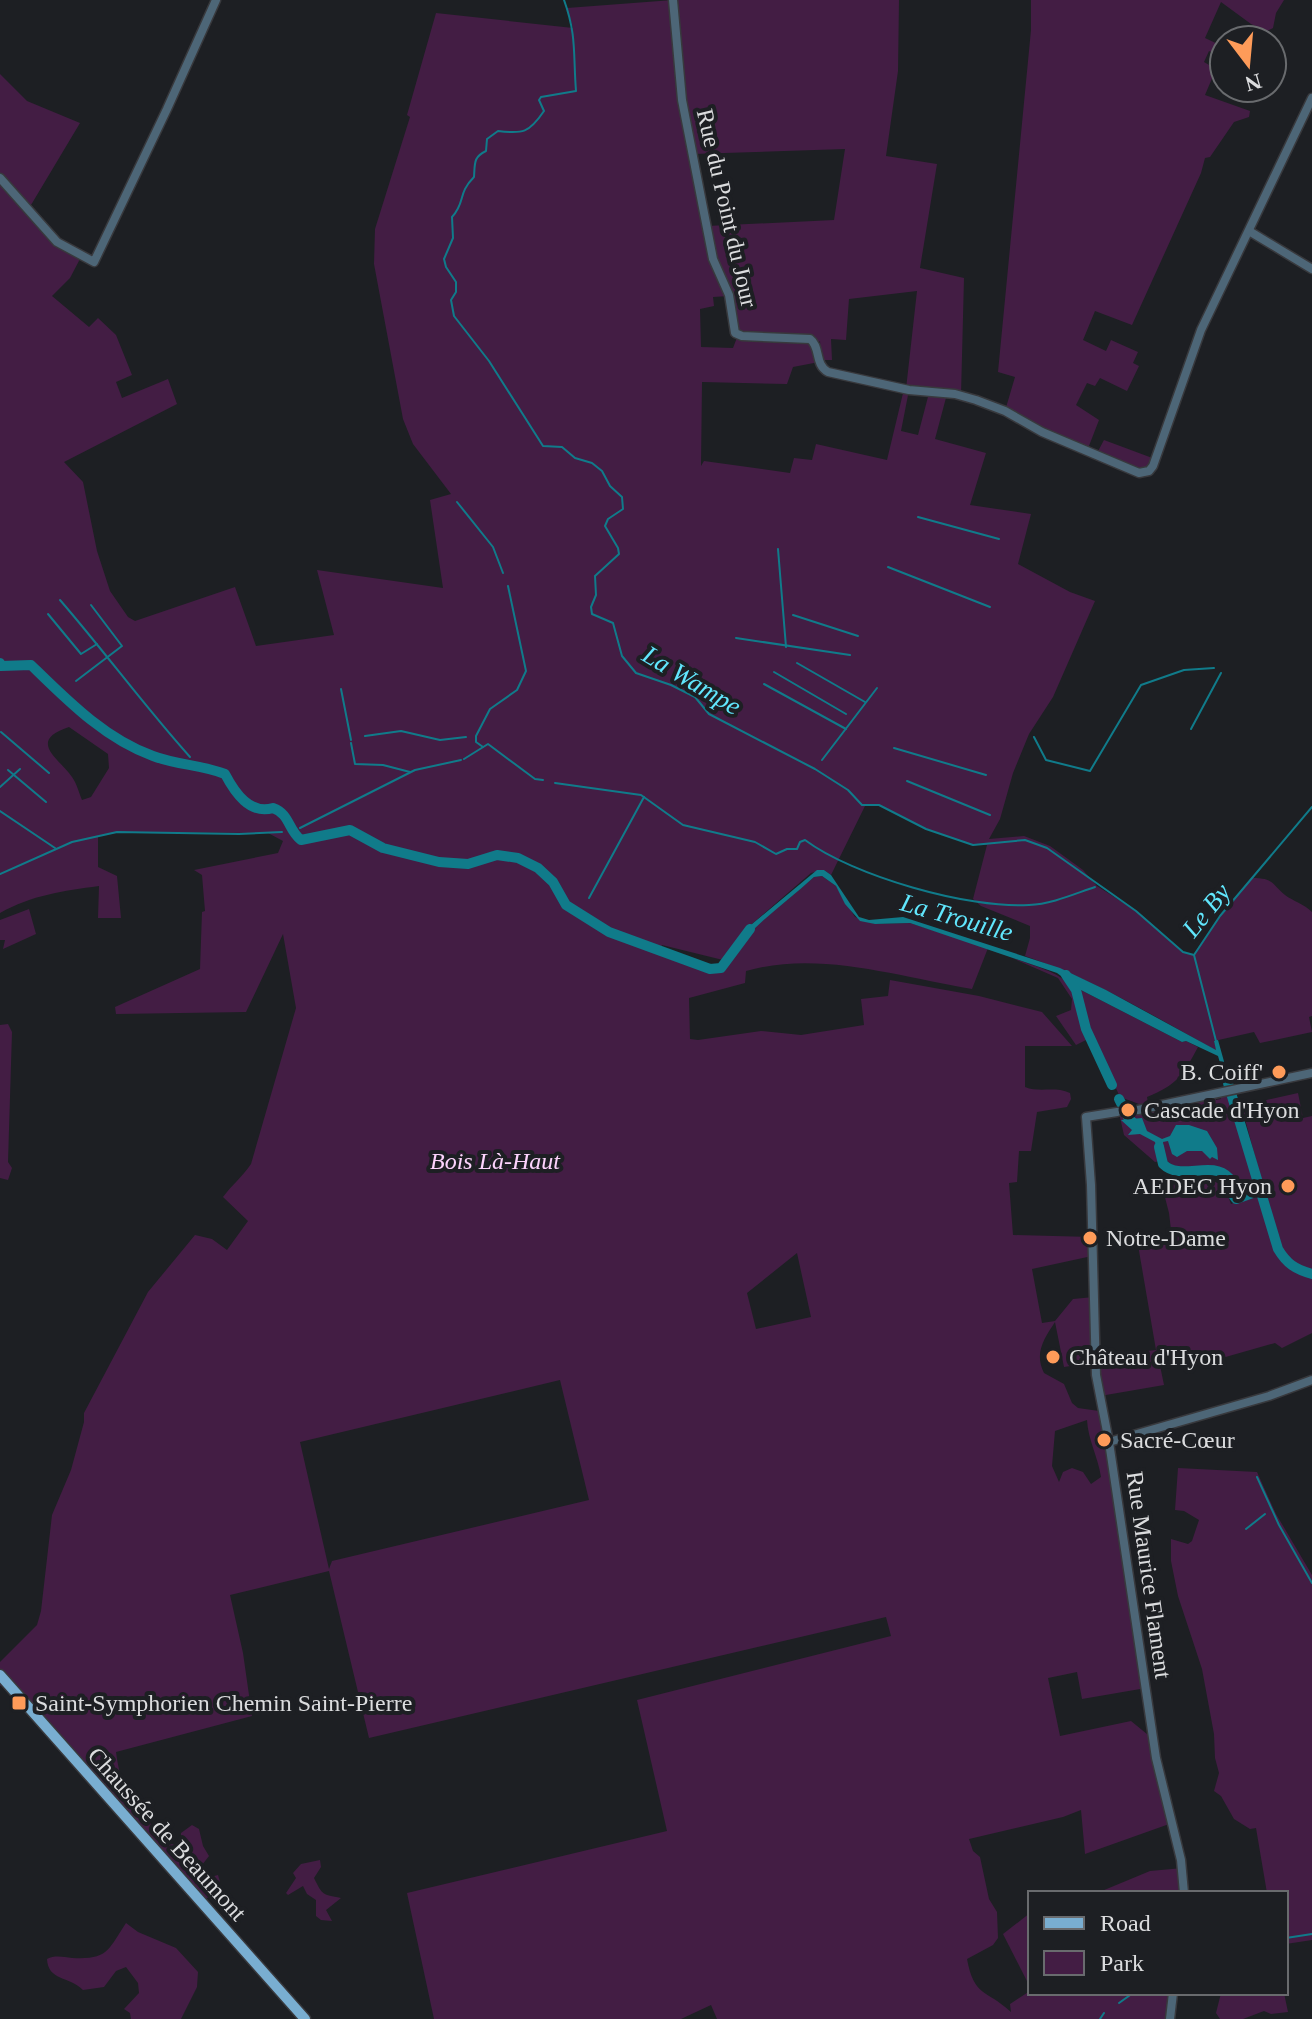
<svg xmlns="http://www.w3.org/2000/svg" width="1312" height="2019" font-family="'Times New Roman',serif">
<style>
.green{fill:#431d44;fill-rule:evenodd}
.water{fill:#107b8a}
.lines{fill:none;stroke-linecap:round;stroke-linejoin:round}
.stream{stroke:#107b8a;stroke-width:2}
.river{stroke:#107b8a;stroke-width:10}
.minor-casing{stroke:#38393d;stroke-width:11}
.major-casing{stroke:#38393d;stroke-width:13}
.minor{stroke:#4d6677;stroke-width:8}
.major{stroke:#79aed1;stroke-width:10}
.poi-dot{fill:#fe9b59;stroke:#1d1f23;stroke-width:3}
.labels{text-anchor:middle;stroke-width:8;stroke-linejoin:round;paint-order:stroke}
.street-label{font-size:24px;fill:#dbdcde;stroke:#1d1f23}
.poi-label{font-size:24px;fill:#dbdcde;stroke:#1d1f23;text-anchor:start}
.park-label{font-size:24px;font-style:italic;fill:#fcd3fc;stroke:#1d1f23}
.water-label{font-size:26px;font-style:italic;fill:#61e7fd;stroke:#1d1f23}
</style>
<rect width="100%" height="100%" fill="#1d1f23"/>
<g class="green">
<path d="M673,0H899L898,71L886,156L937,164L920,268L964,278L961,395L947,394L935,439L986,453L970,505L1031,514L1018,564L1070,592L1095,601L1053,697L1029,734L1013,773L1000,819L989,839L1024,836L1050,846L1083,870L1097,886L1136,911L1183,952L1193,955L1220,916L1252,878C1273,878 1271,883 1285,895C1293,901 1304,904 1312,912V1016L1309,1017L1312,1032L1260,1043L1254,1032L1214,1041L1217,1051C1154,1016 1093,979 1025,956L1030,938V926L981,906L973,899L987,845H973L926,829L879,805L865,806L831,875L824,870L811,873L746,929L742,936C751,934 754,926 762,920C780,906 797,892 814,877L822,876L836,886L855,917L875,924L910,923L988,948L972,989C899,977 819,950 746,971L745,983L689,998L690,1039L698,1040L761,1031L801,1035L864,1025L861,999L888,996L890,980L979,996L1042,1012L1072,1046H1025V1087C1039,1093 1055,1086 1070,1093L1071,1099L1067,1107L1037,1112L1031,1151H1019L1017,1182L1009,1183L1013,1235L1092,1237V1256L1032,1269L1042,1323L1055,1321L1073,1299L1094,1297L1095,1357L1156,1350L1138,1245L1172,1238L1169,1213L1160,1178L1218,1182L1226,1191L1231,1204L1260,1193L1267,1201L1242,1108L1244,1105L1298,1093L1303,1118L1312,1116V1333L1282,1348L1275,1343L1208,1362L1184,1346L1158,1356L1164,1385L1100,1396L1146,1688L1082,1699L1077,1672L1048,1678L1060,1736L1131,1721L1153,1739L1172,1823L1085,1854L1081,1810L1063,1817L969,1839L973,1851L980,1857L989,1899L997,1912L998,1938L993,1945L967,1959C974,1997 986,1989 1011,2012L1010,2004L1030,1991V1993H1173L1170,2019H717L711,2005L681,2019H434L407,1893L667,1831L637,1700L891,1636L886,1617L369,1738L329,1571L230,1595L243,1653L252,1716L116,1752C122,1800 140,1810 169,1844L181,1845V1833L192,1825L199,1829L203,1846L209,1856L202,1865L189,1870L196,1872L203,1879L218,1875L220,1882L211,1897L201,1899L149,1834L145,1839L8,1684L0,1686V1662L37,1625L41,1611L52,1515L71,1470L84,1422V1413L148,1292L195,1235L212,1239L227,1250L248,1221L223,1197C232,1185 242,1177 251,1164L296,1008L283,934L246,1012L116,1014L115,1007L200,969L202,912L205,911L202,875L194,870L278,853L283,841L268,833L123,832L98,836V867L117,876L121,918H98L99,886C63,891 32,895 0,913V74L27,101L80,123L28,210L51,236L81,257L70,278L52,296L89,327L98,318L116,335L132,375L116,382L122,398L168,379L177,404L64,462L83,482L97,551L110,591L128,617L135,621L235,587L256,646L334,635L317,570L443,588L430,500L451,494L413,444L403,419L374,264L375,229L410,117L407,115L436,13L573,28L567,8ZM845,149L834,220L707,226L693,154ZM917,291L906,389H904L887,460L816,444L812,460L794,458L790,473L704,461L701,466L702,382L787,384L793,367L819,362L816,346L820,341L821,360H832L831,339L846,340L849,299ZM729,296L738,335L733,348L701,347L700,309L714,306L713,297ZM909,390L929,393L918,435L901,431ZM69,727L108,754L109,768L91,797L82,800C79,793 77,784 72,777C60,759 26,741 69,727ZM662,945L723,960L729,965L716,972L696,967L660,951ZM797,1253L811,1317L756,1329L747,1293ZM1055,1322L1064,1367L1090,1363L1099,1411L1078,1408L1072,1403L1064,1384L1044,1373C1034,1353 1044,1339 1055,1322ZM560,1380L589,1500L332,1561L329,1569L300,1442ZM1087,1420C1088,1440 1098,1457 1101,1477L1091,1484L1083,1472L1072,1468L1063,1472L1059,1482L1052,1466L1055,1431Z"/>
<path d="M1031,0H1284L1276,13L1273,28L1267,31L1251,24L1221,2L1205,38L1224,47V59L1209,51L1204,62L1216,69L1205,95L1250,111L1249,117L1234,122L1210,157L1205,158L1201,173L1132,325L1095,311L1083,340L1106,351L1111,340L1138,352L1133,363L1139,366L1127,391L1100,378L1095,386L1087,383L1076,405L1099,420L1087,451L1005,411L1015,377L998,372L1031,30Z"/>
<path d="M1104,440L1155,459L1144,473L1096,455Z"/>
<path d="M29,909L36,934L3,949L5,940H0V920Z"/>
<path d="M1012,958C1074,979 1070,976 1088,1039L1076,1045L1056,1016L1071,1010L1072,999L1058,978Z"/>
<path d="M1077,988L1182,1042L1186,1041L1198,1047C1183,1075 1177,1085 1147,1097L1148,1103L1139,1104L1120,1097L1087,1025Z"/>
<path d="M8,1024L12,1032L8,1162L12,1168L8,1180L0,1178V1025Z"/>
<path d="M1230,1094L1257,1190L1239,1198L1231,1191V1179L1222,1168L1179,1169L1165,1160L1155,1162L1124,1135L1119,1113L1214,1096L1216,1100L1221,1099L1220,1095Z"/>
<path d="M1178,1468L1257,1472L1276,1514L1312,1575V1940L1286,1944V1893H1267L1256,1828L1250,1829L1234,1819L1221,1796L1214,1791L1219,1773L1215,1758L1214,1734L1202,1669L1178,1596L1171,1561V1539L1188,1544L1192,1541L1199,1520L1184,1511L1175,1510Z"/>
<path d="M320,1860L321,1867L314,1878C323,1896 322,1894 341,1898L326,1910L332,1921L321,1920L316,1916V1900L307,1894L303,1886L288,1895L286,1893L296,1878L293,1873L301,1864Z"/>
<path d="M1183,1868L1184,1893H1097L1150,1871Z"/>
<path d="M1030,1913V1987L1003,1934Z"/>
<path d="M126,1923L138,1932L176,1948L198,1972L197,1987L181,2019H131L130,2013L124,2009L139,1993L138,1983L126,1967L116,1971L104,1987L83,1990C69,1976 48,1981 47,1959C55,1955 63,1957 72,1958C108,1960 108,1950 126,1923Z"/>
<path d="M1221,1993H1284L1288,2012L1271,2014L1264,2011L1243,2019H1220L1216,2013Z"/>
</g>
<g class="water">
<path d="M817,870H824L831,875L859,917L869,920L903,917L1060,968L1106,990L1216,1050L1214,1041L1218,1040L1232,1090H1228L1218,1056L1186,1041L1182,1042L1077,988L1057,973L910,923L875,924L860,921L845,904L836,886L822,876L814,877C791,898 766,916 745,938L742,936L746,929Z"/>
<path d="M1142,1118L1147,1131L1162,1139L1170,1136L1176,1125H1189L1207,1131L1217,1148L1218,1160L1212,1157L1210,1159L1202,1151H1187L1177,1157L1172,1154L1168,1141L1163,1142L1165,1158L1159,1159L1155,1142L1140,1134L1128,1135L1132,1130L1121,1120Z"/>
</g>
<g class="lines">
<g class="stream">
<path d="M564,0C577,36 573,54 576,91L541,97L539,100L544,111C529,133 523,134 498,131L487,139L486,151C473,157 475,164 474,177C457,194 466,202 452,217L453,238L444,259L446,267L456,282V292L451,300L454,316L489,361L543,446L562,447L575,458L592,463L602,471L610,486L622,497L623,509L608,519L605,526L618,548L619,554L595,576L596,595L591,607L592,614L613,623L622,656L636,673L671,685L695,697L709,714L815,769L848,790L862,805H879L926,829L973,845L1025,840L1047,848L1136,911L1183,952L1194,955"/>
<path d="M457,502L493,547L503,573"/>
<path d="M918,517L999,539"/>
<path d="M778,549L786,647"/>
<path d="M888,567L990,607"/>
<path d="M60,600C105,652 145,707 190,757"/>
<path d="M48,614L81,654L97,644"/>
<path d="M793,615L858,636"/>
<path d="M736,638L850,655"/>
<path d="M797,663L865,702"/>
<path d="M774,672L846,714"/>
<path d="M76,681L122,646L91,605"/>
<path d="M764,684L846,729"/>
<path d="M341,689L351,740"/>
<path d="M1191,729L1221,673"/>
<path d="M1,732L49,773"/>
<path d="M365,736L401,731L440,740L466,737"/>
<path d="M1034,737L1046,760L1090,771L1141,685L1184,670L1214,668"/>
<path d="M351,743L355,764L383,765L410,772"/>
<path d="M483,747L476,742V736L490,709L517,690L526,671L508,586"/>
<path d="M894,748L986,775"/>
<path d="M464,759L488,744L535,779L543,780"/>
<path d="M822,760L877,688"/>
<path d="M8,770L46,802"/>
<path d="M907,781L990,815"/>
<path d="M555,783L641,795L683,825L755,842L776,854L787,849H797L800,842L805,840C853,876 969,909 1029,905C1052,904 1074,894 1095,887"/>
<path d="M0,787L20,769"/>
<path d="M0,811L55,848"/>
<path d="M300,828L415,770L461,760"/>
<path d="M0,874L72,842L117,832L239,834L282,832"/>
<path d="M589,898L644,797"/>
<path d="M1216,1041L1194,955L1220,916L1312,807"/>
<path d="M1257,1477L1279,1525L1312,1583"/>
<path d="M1246,1529L1265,1514"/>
<path d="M1286,1938L1312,1934"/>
<path d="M1119,2003L1133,1993"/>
<path d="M1100,2019L1104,2013"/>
</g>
<g class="river">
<path d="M0,663L1,666L31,665C67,700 105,739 153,756C177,765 202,765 225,774C235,793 250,815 273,808C290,814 288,830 301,840L350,830L383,848L439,862L468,864L497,855L518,858L538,868L553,882L566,905L609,932L710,969L721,968L750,929"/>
<path d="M1066,975L1076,990L1086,1029L1112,1085"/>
<path d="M1228,1083L1278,1249C1287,1264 1295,1269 1312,1274"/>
<path d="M1119,1099L1129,1119L1139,1128"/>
<path d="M1159,1147L1163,1164C1181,1182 1211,1159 1229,1178L1230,1191L1236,1199L1261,1190"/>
</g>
<g class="minor-casing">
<g id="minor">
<path d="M673,0L682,100L713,259L729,295L735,333L742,336L810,339C821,347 814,364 828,372L909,390L955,394L976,400L1005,411L1042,432L1139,473L1149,471L1153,466L1201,330L1312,98"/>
<path d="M0,178L57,242L94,262L167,109L216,0"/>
<path d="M1249,231L1312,269"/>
<path d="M1138,1110L1312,1073"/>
<path d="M1117,1112L1086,1117L1091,1185L1096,1375L1109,1442L1156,1758L1181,1860L1184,1893"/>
<path d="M1109,1442L1269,1396L1312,1380"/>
<path d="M1170,2019L1173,1993"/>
</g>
</g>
<g class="major-casing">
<path id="major" d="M0,1675L305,2019"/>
</g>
<use href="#minor" class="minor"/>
<use href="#major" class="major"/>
</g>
<g class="poi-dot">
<circle cx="1279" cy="1072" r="8"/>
<circle cx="1128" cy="1110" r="8"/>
<circle cx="1288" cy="1186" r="8"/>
<circle cx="1090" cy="1238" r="8"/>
<circle cx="1053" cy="1357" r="8"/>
<circle cx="1104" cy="1440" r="8"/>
<rect x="11" y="1695" width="16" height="16" rx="4"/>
</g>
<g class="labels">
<g class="street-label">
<text transform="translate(727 208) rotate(77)" y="8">Rue du Point du Jour</text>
<text transform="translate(1149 1575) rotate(82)" y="8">Rue Maurice Flament</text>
<text transform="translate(167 1834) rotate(48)" y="8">Chaussée de Beaumont</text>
</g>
<g class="poi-label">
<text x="1263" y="1080" text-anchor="end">B. Coiff'</text>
<text x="1144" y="1118">Cascade d'Hyon</text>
<text x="1272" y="1194" text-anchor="end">AEDEC Hyon</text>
<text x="1106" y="1246">Notre-Dame</text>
<text x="1069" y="1365">Château d'Hyon</text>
<text x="1120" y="1448">Sacré-Cœur</text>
<text x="35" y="1711">Saint-Symphorien Chemin Saint-Pierre</text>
</g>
<g class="park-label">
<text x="495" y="1169">Bois Là-Haut</text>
</g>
<g class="water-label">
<text transform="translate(692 680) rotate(31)" y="9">La Wampe</text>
<text transform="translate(1206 910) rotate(-51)" y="9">Le By</text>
<text transform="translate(957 917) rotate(16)" y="9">La Trouille</text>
</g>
</g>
<rect x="1028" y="1891" width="260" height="104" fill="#1d1f23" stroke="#696b6e" stroke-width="2"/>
<rect x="1044" y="1917" width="40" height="12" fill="#79aed1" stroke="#696b6e" stroke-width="2"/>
<text x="1100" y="1931" font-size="24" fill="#dbdcde">Road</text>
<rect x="1044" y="1951" width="40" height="24" fill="#431d44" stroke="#696b6e" stroke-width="2"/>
<text x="1100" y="1971" font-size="24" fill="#dbdcde">Park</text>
<g transform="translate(1248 64) rotate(164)"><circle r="38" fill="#1d1f23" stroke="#696b6e" stroke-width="2"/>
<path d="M0-6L14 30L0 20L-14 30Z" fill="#fe9b59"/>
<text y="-12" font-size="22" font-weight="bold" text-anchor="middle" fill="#dbdcde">N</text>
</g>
</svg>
